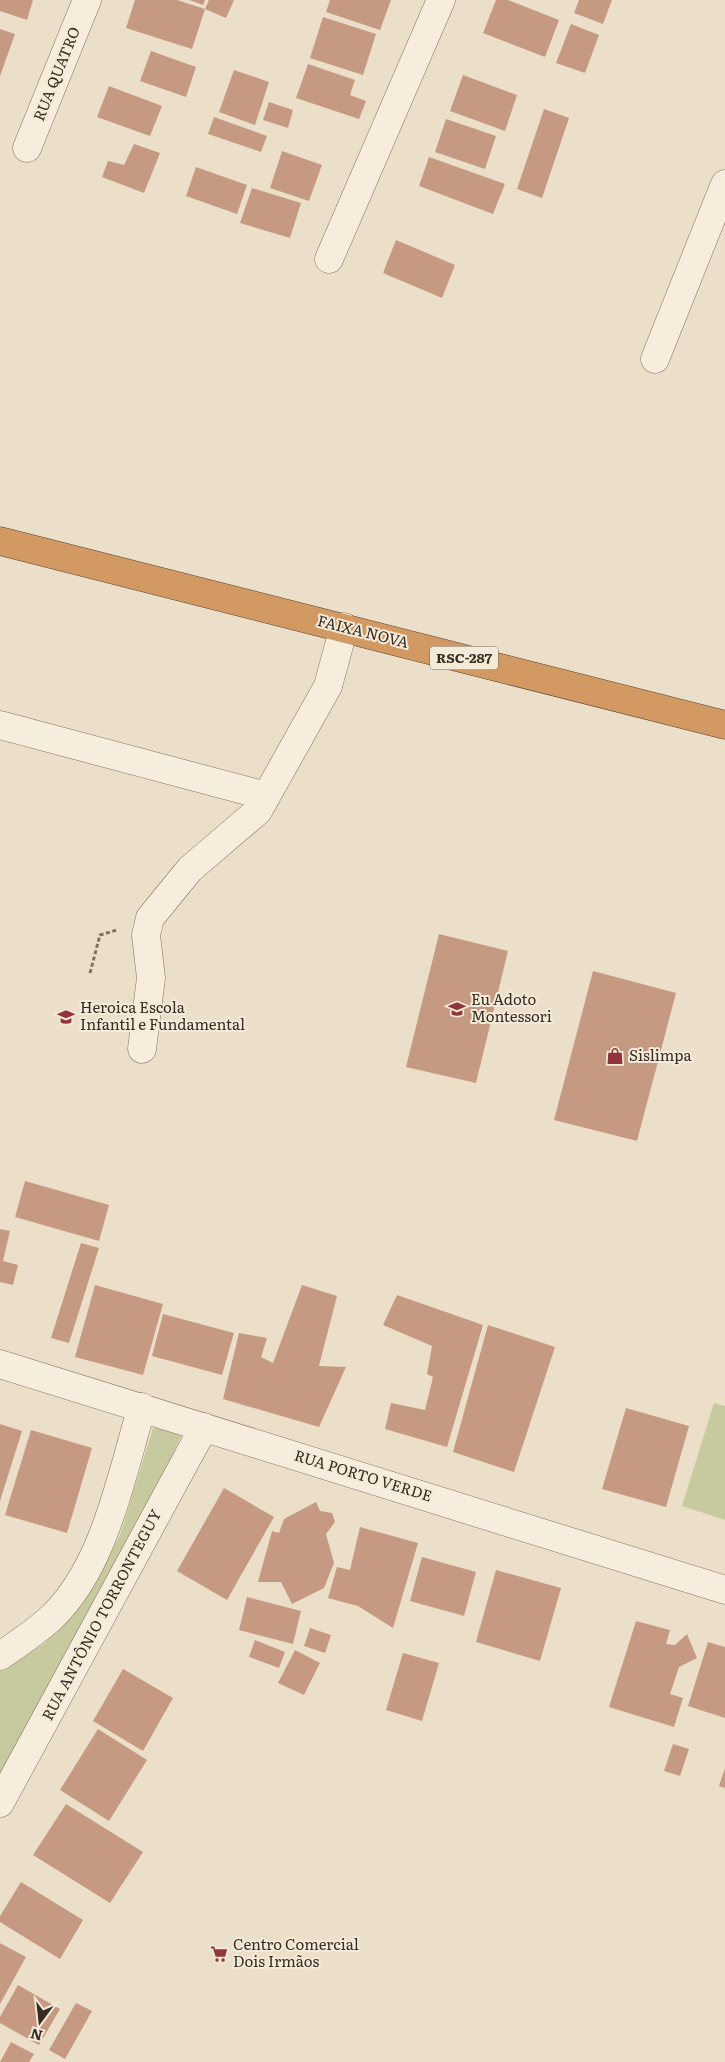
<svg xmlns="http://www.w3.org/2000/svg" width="725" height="2062" font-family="Literata,serif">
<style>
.green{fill:#c7c99e}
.building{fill:#c69a82}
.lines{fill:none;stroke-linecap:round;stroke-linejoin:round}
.minor-casing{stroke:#86715f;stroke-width:29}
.highway-casing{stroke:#554033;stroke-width:29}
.path{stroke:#86715f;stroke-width:3;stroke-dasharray:4 2.5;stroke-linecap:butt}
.minor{stroke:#f6eddc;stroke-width:28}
.highway{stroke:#d39962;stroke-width:28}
.labels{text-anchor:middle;stroke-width:4;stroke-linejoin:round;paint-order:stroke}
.shield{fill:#f3ead8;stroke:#706458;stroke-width:1}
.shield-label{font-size:14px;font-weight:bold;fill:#382b21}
.street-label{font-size:15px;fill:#382b21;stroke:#f3ead8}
.poi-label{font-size:15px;fill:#382b21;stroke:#f3ead8;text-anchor:start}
</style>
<rect width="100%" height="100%" fill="#ebdfc9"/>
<g class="green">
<path d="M714,1403L725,1406V1520L682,1506Z"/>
<path d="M171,1427L182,1434L139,1529L0,1782V1671L44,1644L92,1590L120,1535L153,1428Z"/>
</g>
<g class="building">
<path d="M0,0H33L27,20L0,11Z"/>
<path d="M135,0H177L205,9L192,49L126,28Z"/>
<path d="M189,0H205L203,5Z"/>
<path d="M209,0H234L226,18L205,9Z"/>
<path d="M330,0H391L380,30L326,12Z"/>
<path d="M496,0H508L559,20L545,57L483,33Z"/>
<path d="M579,0H612L603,24L574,13Z"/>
<path d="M323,17L376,34L363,75L310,58Z"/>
<path d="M571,24L599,35L585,73L556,63Z"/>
<path d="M0,29L15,34L0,76Z"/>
<path d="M151,51L196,67L186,97L140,81Z"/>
<path d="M308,64L355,80L350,95L366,101L359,119L296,98Z"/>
<path d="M234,70L269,82L255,125L219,112Z"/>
<path d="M463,75L517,95L505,131L450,111Z"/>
<path d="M109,86L162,106L150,136L97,117Z"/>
<path d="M269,102L293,110L288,128L263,120Z"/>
<path d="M544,109L569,118L542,198L517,189Z"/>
<path d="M214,117L267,136L261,152L208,134Z"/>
<path d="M446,119L496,136L485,169L435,152Z"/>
<path d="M134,144L160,153L144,193L102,177L108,161L124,165Z"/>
<path d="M282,151L322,165L309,201L270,188Z"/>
<path d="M429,157L505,184L493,214L419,186Z"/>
<path d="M196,167L247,185L237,214L186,196Z"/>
<path d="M252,188L301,203L290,238L240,223Z"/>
<path d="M396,240L455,265L442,298L383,273Z"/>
<path d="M439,934L508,951L476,1083L406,1067Z"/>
<path d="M593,971L676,993L637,1141L554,1120Z"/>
<path d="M25,1181L109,1205L99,1241L15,1217Z"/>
<path d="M0,1229L10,1231L3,1261L18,1265L13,1285L0,1282Z"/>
<path d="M81,1243L99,1248L69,1343L51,1338Z"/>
<path d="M95,1285L163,1304L143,1375L75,1357Z"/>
<path d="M302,1285L337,1296L319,1366L346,1367L319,1427L223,1399L239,1333L267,1338L261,1357L273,1363Z"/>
<path d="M397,1295L483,1325L447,1447L385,1429L391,1403L425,1410L433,1377L427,1374L432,1346L383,1325Z"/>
<path d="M163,1314L234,1333L222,1375L152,1356Z"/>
<path d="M488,1325L555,1347L514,1472L453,1452Z"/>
<path d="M626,1408L689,1426L666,1507L602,1489Z"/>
<path d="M0,1424L22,1431L0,1501Z"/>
<path d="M31,1430L92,1448L67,1533L5,1515Z"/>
<path d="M224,1488L274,1517L227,1600L177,1571Z"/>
<path d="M316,1502L320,1511L332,1513L335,1522L326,1534L334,1563L324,1588L292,1604L281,1582H258L272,1531L279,1533L284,1519Z"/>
<path d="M360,1527L418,1543L393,1628L358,1606L328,1598L337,1567L350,1570Z"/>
<path d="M422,1557L476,1572L464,1616L410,1601Z"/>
<path d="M496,1570L561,1588L540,1661L476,1642Z"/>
<path d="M247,1597L301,1611L293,1644L239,1630Z"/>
<path d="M636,1621L670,1630L666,1644L675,1645L687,1634L697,1658L679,1667L670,1694L683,1698L674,1727L609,1707Z"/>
<path d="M310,1628L331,1635L325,1653L304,1646Z"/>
<path d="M255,1640L285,1652L279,1668L249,1657Z"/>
<path d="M708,1642L725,1647V1718L688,1706Z"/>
<path d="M295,1650L320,1663L304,1695L278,1683Z"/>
<path d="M403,1653L439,1663L422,1721L386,1710Z"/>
<path d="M123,1669L173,1698L143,1751L93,1721Z"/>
<path d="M98,1729L147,1760L109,1821L60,1790Z"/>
<path d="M673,1744L689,1749L680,1776L664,1771Z"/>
<path d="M725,1768V1788L719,1786Z"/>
<path d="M66,1804L143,1852L110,1903L33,1855Z"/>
<path d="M21,1882L83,1920L60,1959L0,1922V1916Z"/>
<path d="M0,1943L26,1957L0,2004Z"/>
<path d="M18,1985L60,2009L39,2045L0,2023V2017Z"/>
<path d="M76,2003L92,2011L65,2059L49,2050Z"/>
<path d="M11,2042L34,2054L29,2062H0Z"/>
</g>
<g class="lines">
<g class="minor-casing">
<g id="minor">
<path d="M27,148L87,0"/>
<path d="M329,259L441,0"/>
<path d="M655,359L725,184"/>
<path d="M0,725L266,796"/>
<path d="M142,1049L151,978L146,935L150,918L190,869L258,811L328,686L344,627"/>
<path d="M0,1364L725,1590"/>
<path d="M0,1656C18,1644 36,1632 52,1617C105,1566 121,1476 142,1407"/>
<path d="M0,1803L204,1427"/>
</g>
</g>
<g class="highway-casing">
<path id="highway" d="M0,541L725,725"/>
</g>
<path class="path" d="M90,973L100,935L117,930"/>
<use href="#minor" class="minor"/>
<use href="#highway" class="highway"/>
</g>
<defs>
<g id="school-bare" transform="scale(1.35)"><path d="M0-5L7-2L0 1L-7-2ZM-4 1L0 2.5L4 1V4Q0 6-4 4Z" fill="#91343b" stroke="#f3ead8" stroke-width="2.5" paint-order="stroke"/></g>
<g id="shop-bare" transform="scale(1.35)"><path d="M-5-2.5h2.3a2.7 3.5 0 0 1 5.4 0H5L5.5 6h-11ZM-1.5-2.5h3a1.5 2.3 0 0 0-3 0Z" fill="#91343b" stroke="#f3ead8" stroke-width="2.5" paint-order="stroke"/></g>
<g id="supermarket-bare" transform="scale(1.35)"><path d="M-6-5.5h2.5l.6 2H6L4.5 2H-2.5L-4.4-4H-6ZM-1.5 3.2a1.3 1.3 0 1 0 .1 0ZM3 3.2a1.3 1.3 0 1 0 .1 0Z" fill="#91343b" stroke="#f3ead8" stroke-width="2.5" paint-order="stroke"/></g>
</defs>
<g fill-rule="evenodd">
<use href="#school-bare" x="457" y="1009"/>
<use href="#school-bare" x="66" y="1017"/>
<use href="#shop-bare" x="615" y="1056"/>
<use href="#supermarket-bare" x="219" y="1954"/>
</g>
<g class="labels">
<rect class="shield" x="430" y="646.5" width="68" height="23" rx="4"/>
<g class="shield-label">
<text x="464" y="663">RSC-287</text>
</g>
<g class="street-label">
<text transform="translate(57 74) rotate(-68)" y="5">RUA QUATRO</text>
<text transform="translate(363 632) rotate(14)" y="5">FAIXA NOVA</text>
<text transform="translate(363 1476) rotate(17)" y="5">RUA PORTO VERDE</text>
<text transform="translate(102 1615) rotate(-62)" y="5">RUA ANTÔNIO TORRONTEGUY</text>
</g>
<g class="poi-label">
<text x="471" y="1005">Eu Adoto<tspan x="471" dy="17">Montessori</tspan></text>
<text x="80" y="1013">Heroica Escola<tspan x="80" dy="17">Infantil e Fundamental</tspan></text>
<text x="629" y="1061">Sislimpa</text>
<text x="233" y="1950">Centro Comercial<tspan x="233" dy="17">Dois Irmãos</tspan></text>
</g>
</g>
<g transform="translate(40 2022) rotate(195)" stroke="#f3ead8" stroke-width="4" paint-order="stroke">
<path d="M0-4L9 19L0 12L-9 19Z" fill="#382b21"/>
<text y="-8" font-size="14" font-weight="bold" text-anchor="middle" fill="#382b21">N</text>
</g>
</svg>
